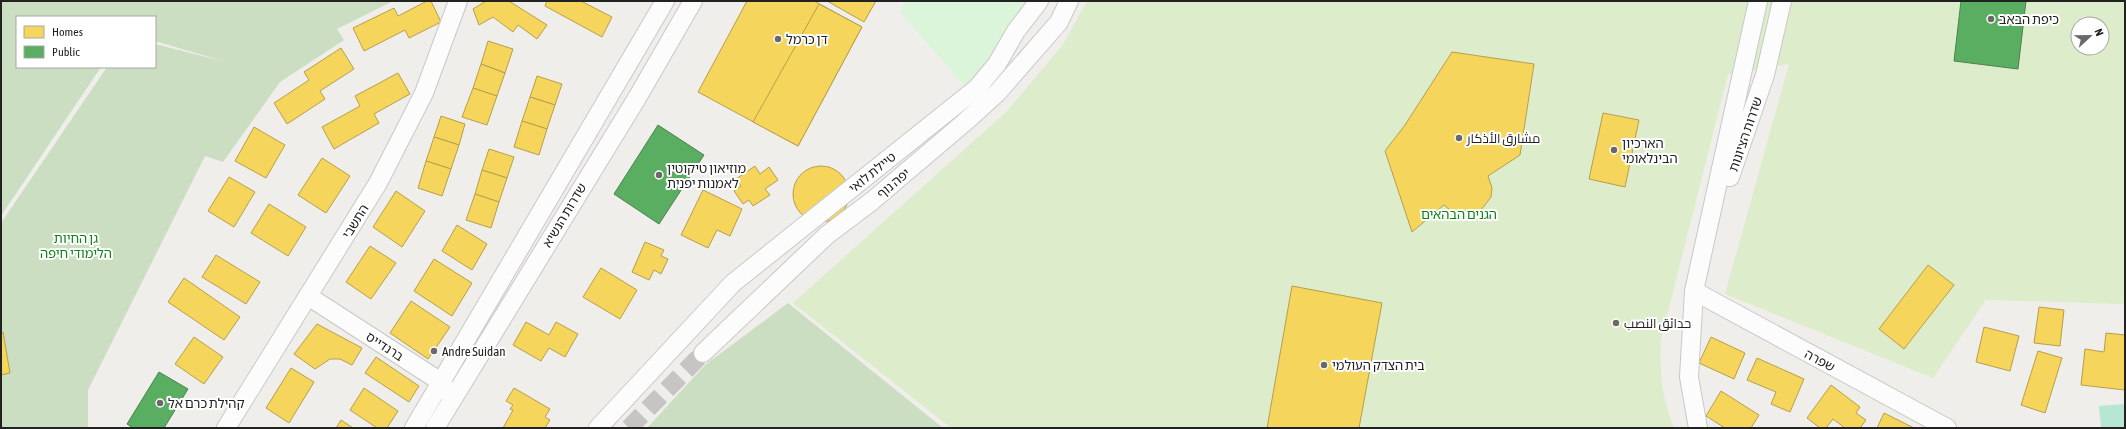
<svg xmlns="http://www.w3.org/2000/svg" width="2126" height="429" font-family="'Asap Condensed',Cairo,'Noto Sans Hebrew',sans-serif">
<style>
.grass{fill:#ddeccb;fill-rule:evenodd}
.forest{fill:#cbdec1}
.park{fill:#daf5da}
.pitch{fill:#b7e6d2}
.homes{fill:#f6d55c;stroke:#b69f4b}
.public{fill:#5aae61;stroke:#49844e}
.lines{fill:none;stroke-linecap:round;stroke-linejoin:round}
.minor-tunnel{stroke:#c7c5c3;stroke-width:18;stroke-dasharray:18 9;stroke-linecap:butt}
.minor-casing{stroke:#c9c8c7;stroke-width:20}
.minor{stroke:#fdfcfc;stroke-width:18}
.poi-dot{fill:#6a6968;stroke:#fff;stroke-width:1.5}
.labels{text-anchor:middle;stroke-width:4;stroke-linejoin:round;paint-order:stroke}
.poi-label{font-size:13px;fill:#222;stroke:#fff;text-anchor:start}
.street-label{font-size:13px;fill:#222;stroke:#fff}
.park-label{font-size:13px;fill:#0c8416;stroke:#fff}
</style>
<rect width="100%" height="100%" fill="#f0eeeb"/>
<path class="grass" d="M1087,1H2125V304L1986,300L1933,378L1725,294L1789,64L1728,74L1661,340C1660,375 1661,394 1674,428H951L793,303L1006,112L1062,46ZM2078,24H2102V48H2078Z"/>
<g class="forest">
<path d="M1,1H393L337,29L344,40L280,82L223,162L205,156L88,390V428H1V223L107,67H155V44L226,62L155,41V17H17V67H101L1,216Z"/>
<path d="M788,303L943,428H647L705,365Z"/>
</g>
<path class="park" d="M905,1H1031L972,84H963L900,12Z"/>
<path class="pitch" d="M2125,404V428H2101L2099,406Z"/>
<g class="homes">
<path d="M427,1H431L441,22L409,38L405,30L364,51L353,28L394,8L398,16Z"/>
<path d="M486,1H509L547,25L537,39L518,25L513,32L493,17L479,25L473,9Z"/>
<path d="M547,1H581L612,17L602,37L545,6Z"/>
<path d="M747,1H814L862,27L798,146L698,92Z"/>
<path d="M827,1H876L864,22Z"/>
<path d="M819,4L862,27L798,146L753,122Z"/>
<path d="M488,41L513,49L505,73L481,64Z"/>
<path d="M341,48L354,69L320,91L325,99L287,124L274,103L309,80L304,72Z"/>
<path d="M1452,52L1534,64L1520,155L1488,176L1492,188L1491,197L1481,210L1466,216L1451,211L1444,205L1412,232L1385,151L1405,125Z"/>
<path d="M481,64L505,73L497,96L473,88Z"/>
<path d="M398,73L410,94L374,114L379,123L334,149L322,127L360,106L355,96Z"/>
<path d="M537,76L562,84L555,105L530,97Z"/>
<path d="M473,88L497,96L487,125L462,117Z"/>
<path d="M530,97L555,105L547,129L522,121Z"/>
<path d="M1603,113L1639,120L1625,187L1589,179Z"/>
<path d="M441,116L465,124L459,145L434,137Z"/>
<path d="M522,121L547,129L539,155L514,147Z"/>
<path d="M254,127L285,145L266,178L235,161Z"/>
<path d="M434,137L459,145L451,169L426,161Z"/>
<path d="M489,149L514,157L507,178L482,170Z"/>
<path d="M322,158L350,176L326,213L298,195Z"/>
<path d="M426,161L451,169L442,196L418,188Z"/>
<circle cx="821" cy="194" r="28"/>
<path d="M755,166L760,174L769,167L778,180L765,189L770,195L753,206L749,200L743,204L734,191L741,186L736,179Z"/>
<path d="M482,170L507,178L499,202L475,194Z"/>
<path d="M229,177L255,192L234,227L208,211Z"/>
<path d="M703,190L742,209L730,236L717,230L708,248L681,235Z"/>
<path d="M396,191L425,211L402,247L373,227Z"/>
<path d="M475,194L499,202L491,228L466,220Z"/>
<path d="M269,204L306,227L288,256L251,233Z"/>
<path d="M457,225L487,244L472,270L442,251Z"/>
<path d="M645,242L664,250L661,256L668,259L661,274L654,270L649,280L632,272Z"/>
<path d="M370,246L396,263L371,299L346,282Z"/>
<path d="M216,255L260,282L246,304L202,277Z"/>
<path d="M434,259L472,283L452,316L414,291Z"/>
<path d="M1928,265L1954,285L1904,349L1879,329Z"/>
<path d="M601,268L637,290L620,319L583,297Z"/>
<path d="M184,278L240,317L224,340L168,302Z"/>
<path d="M1292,286L1382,303L1359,428H1267Z"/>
<path d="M411,301L450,327L428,359L390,333Z"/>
<path d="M2039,307L2064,310L2060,346L2034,343Z"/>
<path d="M526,322L549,335L556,322L578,334L565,357L549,348L541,361L513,345Z"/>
<path d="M317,324L362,348L352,365L340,359H330L315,369L294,354Z"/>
<path d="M1984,327L2019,336L2010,371L1976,362Z"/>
<path d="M3,332L10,373L1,375V333Z"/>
<path d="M2106,333L2125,335V390L2081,385L2085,349L2104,352Z"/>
<path d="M194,337L223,357L204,384L175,364Z"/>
<path d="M1711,337L1745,353L1734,379L1699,363Z"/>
<path d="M2038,351L2062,358L2045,413L2021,405Z"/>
<path d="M376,357L419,386L409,402L365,373Z"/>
<path d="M1757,358L1804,379L1790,412L1771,404L1776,392L1747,380Z"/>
<path d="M291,368L314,382L289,423L266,408Z"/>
<path d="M1831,385L1860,407L1856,413L1866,420L1860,428H1845L1833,419L1826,428H1820L1807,418Z"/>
<path d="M364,388L398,411L387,428H377L350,410Z"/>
<path d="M514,388L550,409L545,417L550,420L545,428H503L513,410L510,409L513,405L506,401Z"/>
<path d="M1721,391L1759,415L1751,428H1725L1706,416Z"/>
<path d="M1884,413L1914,428H1877Z"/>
<path d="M341,420L353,428H336Z"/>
</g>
<g class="public">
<path d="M1961,1H2026L2018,69L1954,61Z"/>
<path d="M658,125L704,155L659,224L614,194Z"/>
<path d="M159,372L188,389L164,428H133L127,424Z"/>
</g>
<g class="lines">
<path class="minor-tunnel" d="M629,428L703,353"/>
<g class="minor-casing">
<g id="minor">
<path d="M1730,177L1765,75L1782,1"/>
<path d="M1694,291L1947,428"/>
<path d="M308,296L441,382L447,392"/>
<path d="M703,353L827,235L872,201L965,122L998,92L1059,22L1069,1"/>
<path d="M226,428L378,183L424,93L458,1"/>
<path d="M414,428L665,1"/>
<path d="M435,428L637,98L693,1"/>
<path d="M598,428L733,283L977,88L997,64L1016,31L1039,1"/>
<path d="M1698,428L1689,377L1694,291L1758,1"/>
</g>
</g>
<use href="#minor" class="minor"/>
</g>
<g class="poi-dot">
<circle cx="1991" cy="19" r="4"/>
<circle cx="778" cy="39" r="4"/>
<circle cx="1459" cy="138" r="4"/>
<circle cx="1614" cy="150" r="4"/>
<circle cx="659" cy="175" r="4"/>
<circle cx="1616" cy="323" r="4"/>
<circle cx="434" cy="351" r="4"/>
<circle cx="1324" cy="365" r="4"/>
<circle cx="160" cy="403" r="4"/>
</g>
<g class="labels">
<g class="poi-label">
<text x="1999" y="24">כיפת הבאב</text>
<text x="786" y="44">דן כרמל</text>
<text x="1467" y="143">مشارق الأذكار</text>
<text x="1622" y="148">הארכיון<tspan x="1622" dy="15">הבינלאומי</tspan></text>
<text x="667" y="173">מוזיאון טיקוטין<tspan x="667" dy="15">לאמנות יפנית</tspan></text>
<text x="1624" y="328">حدائق النصب</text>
<text x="442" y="356">Andre Suidan</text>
<text x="1332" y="370">בית הצדק העולמי</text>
<text x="168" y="408">קהילת כרם אל</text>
</g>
<g class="street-label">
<text transform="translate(1745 134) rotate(-71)" y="5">שדרות הציונות</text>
<text transform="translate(872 172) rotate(-39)" y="5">טיילת לואי</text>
<text transform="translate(893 183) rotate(-40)" y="5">יפה נוף</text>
<text transform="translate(564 215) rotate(-59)" y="5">שדרות הנשיא</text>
<text transform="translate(355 221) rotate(-58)" y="5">התשבי</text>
<text transform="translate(385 346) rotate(33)" y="5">ברנדייס</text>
<text transform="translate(1820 360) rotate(28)" y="5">שפרה</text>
</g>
<g class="park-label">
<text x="1459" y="219">הגנים הבהאים</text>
<text x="76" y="243">גן החיות<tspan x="76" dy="15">הלימודי חיפה</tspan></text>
</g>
</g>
<rect width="2126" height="429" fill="none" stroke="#222222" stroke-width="4"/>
<rect x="16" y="16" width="140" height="52" fill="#ffffff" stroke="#a7a7a7"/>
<rect x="24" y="26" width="20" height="12" fill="#f6d55c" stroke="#a7a7a7"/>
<text x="52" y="36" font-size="12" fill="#222222">Homes</text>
<rect x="24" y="46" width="20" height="12" fill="#5aae61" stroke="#a7a7a7"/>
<text x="52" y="56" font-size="12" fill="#222222">Public</text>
<g transform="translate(2090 36) rotate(68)"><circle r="19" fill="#ffffff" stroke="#a7a7a7"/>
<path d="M0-3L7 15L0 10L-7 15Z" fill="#6a6968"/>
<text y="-6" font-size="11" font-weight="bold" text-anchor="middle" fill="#222222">N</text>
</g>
</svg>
